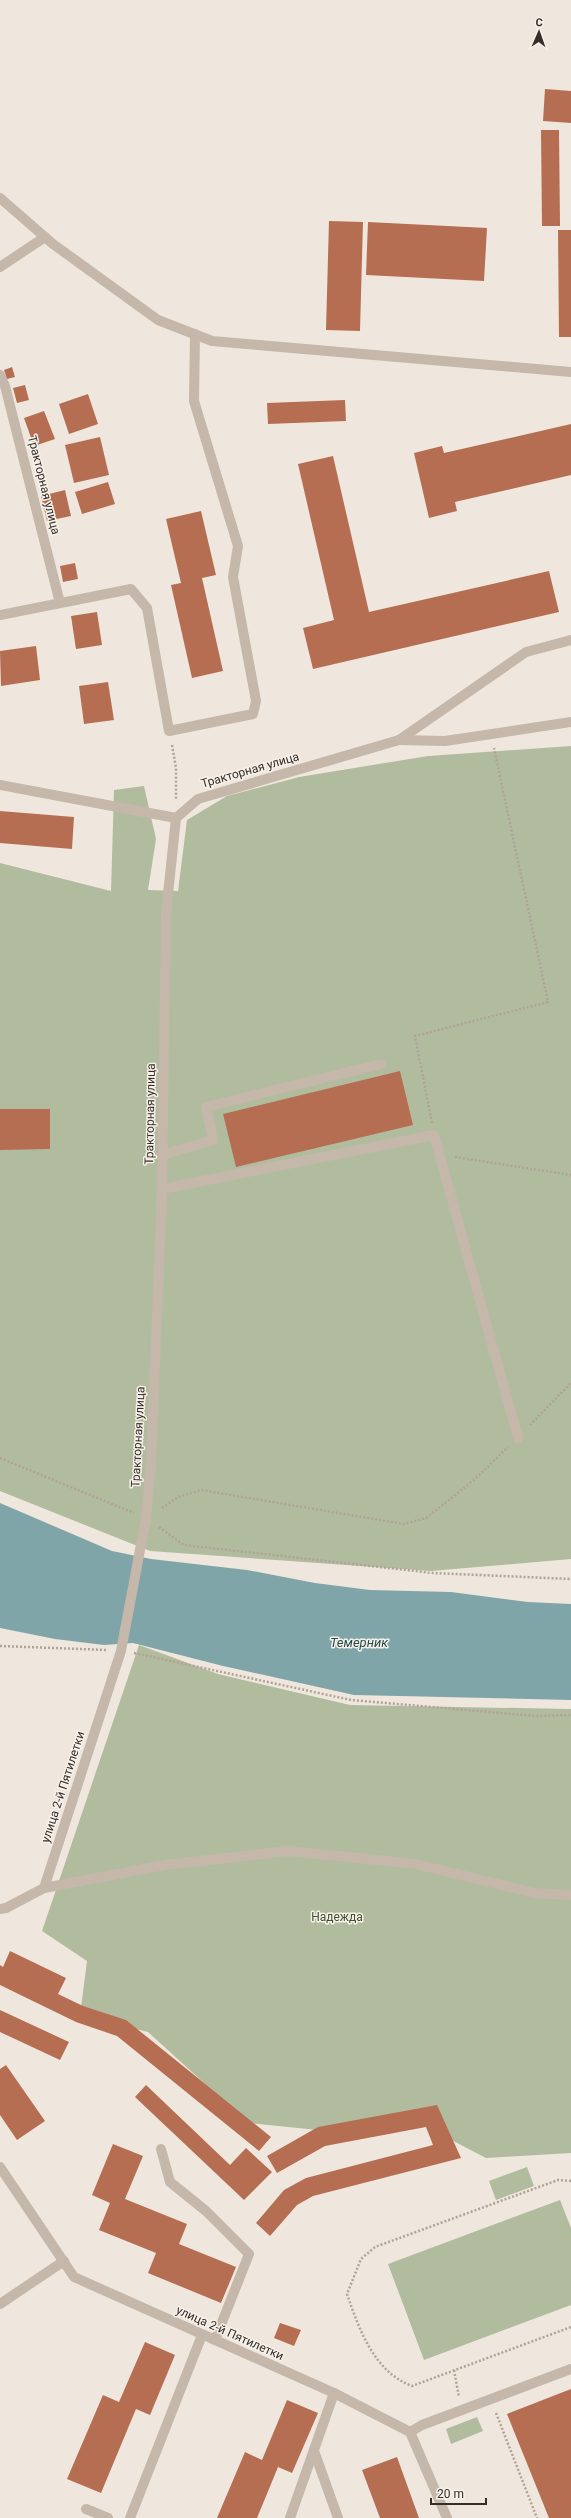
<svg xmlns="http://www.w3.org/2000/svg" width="571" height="2518" font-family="Roboto,sans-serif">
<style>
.green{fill:#b1bc9f}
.water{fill:#80a5a8}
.building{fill:#b66e53}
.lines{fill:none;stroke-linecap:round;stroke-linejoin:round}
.path{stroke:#b1a295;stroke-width:2.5;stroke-dasharray:2 2;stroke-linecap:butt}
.minor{stroke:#c5b7aa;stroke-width:10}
.labels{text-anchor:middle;stroke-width:3;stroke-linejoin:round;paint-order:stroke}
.street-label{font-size:12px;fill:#342d29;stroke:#f7f1e9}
.park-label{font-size:12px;fill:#434f30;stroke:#f7f1e9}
.water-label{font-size:13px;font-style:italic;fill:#244c50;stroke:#f7f1e9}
</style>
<rect width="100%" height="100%" fill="#efe7dd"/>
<g class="green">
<path d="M571,746V1559L431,1571L150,1551L0,1491V863L111,891L114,790L144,786L156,839L148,890L178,891L187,820L227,796L299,777L428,756Z"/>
<path d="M139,1645L218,1674L350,1705L571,1709V2153L486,2158L415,2121L327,2131L248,2123L148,2032L80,2015L87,1961L42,1931Z"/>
<path d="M527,2167L534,2186L496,2200L489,2181Z"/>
<path d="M560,2200L571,2228V2305L424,2360L388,2264Z"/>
<path d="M477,2417L483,2431L451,2444L446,2429Z"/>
</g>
<path class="water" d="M0,1503L112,1551L151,1559L247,1570L315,1583L370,1590L451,1592L528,1602L571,1604V1700L354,1695L223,1666L133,1643L104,1645L55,1639L0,1628Z"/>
<g class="building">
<path d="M545,89L571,91V123L543,121Z"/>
<path d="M541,130H559L560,226H542Z"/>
<path d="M329,221L363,222L360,331L326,330Z"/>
<path d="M368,222L487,228L484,281L366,275Z"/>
<path d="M558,230H571V337H559Z"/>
<path d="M12,367L15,377L7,379L4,370Z"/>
<path d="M25,385L29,400L17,403L13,388Z"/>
<path d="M88,394L98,424L69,434L59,404Z"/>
<path d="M345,400L346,421L268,424L267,403Z"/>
<path d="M44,411L55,439L34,446L24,418Z"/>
<path d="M571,424V475L455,502L457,511L429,518L414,453L442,446L444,453Z"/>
<path d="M100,437L109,475L74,483L65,445Z"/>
<path d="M333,456L369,612L549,571L559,612L313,669L303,628L334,620L298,464Z"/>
<path d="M108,482L115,504L82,514L75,492Z"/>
<path d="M65,490L71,516L47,521L41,496Z"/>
<path d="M201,511L216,575L202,578L223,671L192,678L171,585L181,583L166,519Z"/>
<path d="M75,563L78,579L63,582L60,566Z"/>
<path d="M97,612L102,645L76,649L71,616Z"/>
<path d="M36,646L40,680L1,686L0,651Z"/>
<path d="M108,682L114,720L84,724L79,686Z"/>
<path d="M0,811L74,817L72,849L0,843Z"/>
<path d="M400,1071L413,1125L236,1167L223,1114Z"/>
<path d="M0,1109H50V1149L0,1150Z"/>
<path d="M10,1951L66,1978L58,1994L83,2006L126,2020L271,2137L259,2151L117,2036L76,2022L0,1985V1965L3,1967Z"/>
<path d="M0,2010L69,2042L60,2060L0,2032Z"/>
<path d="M6,2065L45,2121L17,2140L0,2115V2069Z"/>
<path d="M146,2085L230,2165L246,2148L272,2172L244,2200L135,2097Z"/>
<path d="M437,2105L461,2158L313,2196L297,2205L270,2236L256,2223L284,2190L306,2178L433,2145L426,2127L325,2146L277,2173L267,2156L318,2127Z"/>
<path d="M113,2144L143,2156L125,2199L187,2224L179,2244L236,2267L221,2303L148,2273L156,2253L99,2230L110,2203L92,2195Z"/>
<path d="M280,2323L301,2330L294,2346L274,2338Z"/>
<path d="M145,2342L175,2355L150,2415L136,2409L101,2493L67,2479L103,2395L119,2402Z"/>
<path d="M571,2389V2518H549L507,2414Z"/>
<path d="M287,2400L318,2413L292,2473L278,2467L257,2518H217L245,2452L262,2460Z"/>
<path d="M397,2457L419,2518H380L362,2470Z"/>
</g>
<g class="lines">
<g class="path">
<path d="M172,745L176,768V800"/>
<path d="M432,1123L415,1036L548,1002L494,748"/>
<path d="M455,1157L571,1175"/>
<path d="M530,1425L571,1383"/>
<path d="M0,1458L134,1513"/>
<path d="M162,1508L178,1497L201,1490L404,1524L426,1518L474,1480L508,1447"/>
<path d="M159,1527L184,1545L433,1573L571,1579"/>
<path d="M0,1646L107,1650"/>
<path d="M134,1653L351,1700L536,1716L571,1715"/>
<path d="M571,2181L558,2180L375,2247L361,2259L347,2294C359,2329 374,2372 412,2386L571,2327"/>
<path d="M454,2370L459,2397"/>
<path d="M496,2413L537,2518"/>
</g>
<g class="minor">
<path d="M0,198L53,244L158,320L212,341L571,372"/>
<path d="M0,267L45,237"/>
<path d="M0,375L5,386L60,603"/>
<path d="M0,615L131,589L147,608L169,731L253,714L256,701L233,577L238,546L194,401L195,334"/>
<path d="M399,740L445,741L571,722"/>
<path d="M0,785L176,818"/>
<path d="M162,1155L213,1140L206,1107L381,1064"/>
<path d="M162,1189L434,1135L518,1438"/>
<path d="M44,1888L165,1865L288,1851L416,1864L534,1893L571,1895"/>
<path d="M0,1909L6,1908L44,1888L121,1651L146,1518L151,1465L162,1189L166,913L176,818L198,799L399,740L526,652L571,640"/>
<path d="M161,2149L170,2182L206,2211L249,2254L215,2340"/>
<path d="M0,2167L74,2277L334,2393L410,2432L447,2518"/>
<path d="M0,2304L64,2261"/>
<path d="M410,2432L422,2425L571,2369"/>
<path d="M314,2451L338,2518"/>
<path d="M86,2509L108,2518"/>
<path d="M130,2518L202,2335"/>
<path d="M290,2518L334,2393"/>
</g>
</g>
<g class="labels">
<g class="street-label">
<text transform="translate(44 485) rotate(76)" y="4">Тракторная улица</text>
<text transform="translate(250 770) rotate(-16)" y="4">Тракторная улица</text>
<text transform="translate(150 1114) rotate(-89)" y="4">Тракторная улица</text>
<text transform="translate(138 1437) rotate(-87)" y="4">Тракторная улица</text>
<text transform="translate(63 1787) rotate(-72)" y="4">улица 2-й Пятилетки</text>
<text transform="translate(230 2333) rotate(24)" y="4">улица 2-й Пятилетки</text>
</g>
<g class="park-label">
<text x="337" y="1921">Надежда</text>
</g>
<g class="water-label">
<text x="359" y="1647">Темерник</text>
</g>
</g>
<g transform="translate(539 32) rotate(2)" stroke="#f7f1e9" stroke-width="3" paint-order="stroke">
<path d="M0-3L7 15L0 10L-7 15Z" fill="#342d29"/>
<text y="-6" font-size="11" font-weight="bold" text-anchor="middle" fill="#342d29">С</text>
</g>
<path d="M431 2498v6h55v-6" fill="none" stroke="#342d29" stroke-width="2"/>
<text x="437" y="2498" font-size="12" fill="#342d29" stroke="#f7f1e9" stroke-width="3" paint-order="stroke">20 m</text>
</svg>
